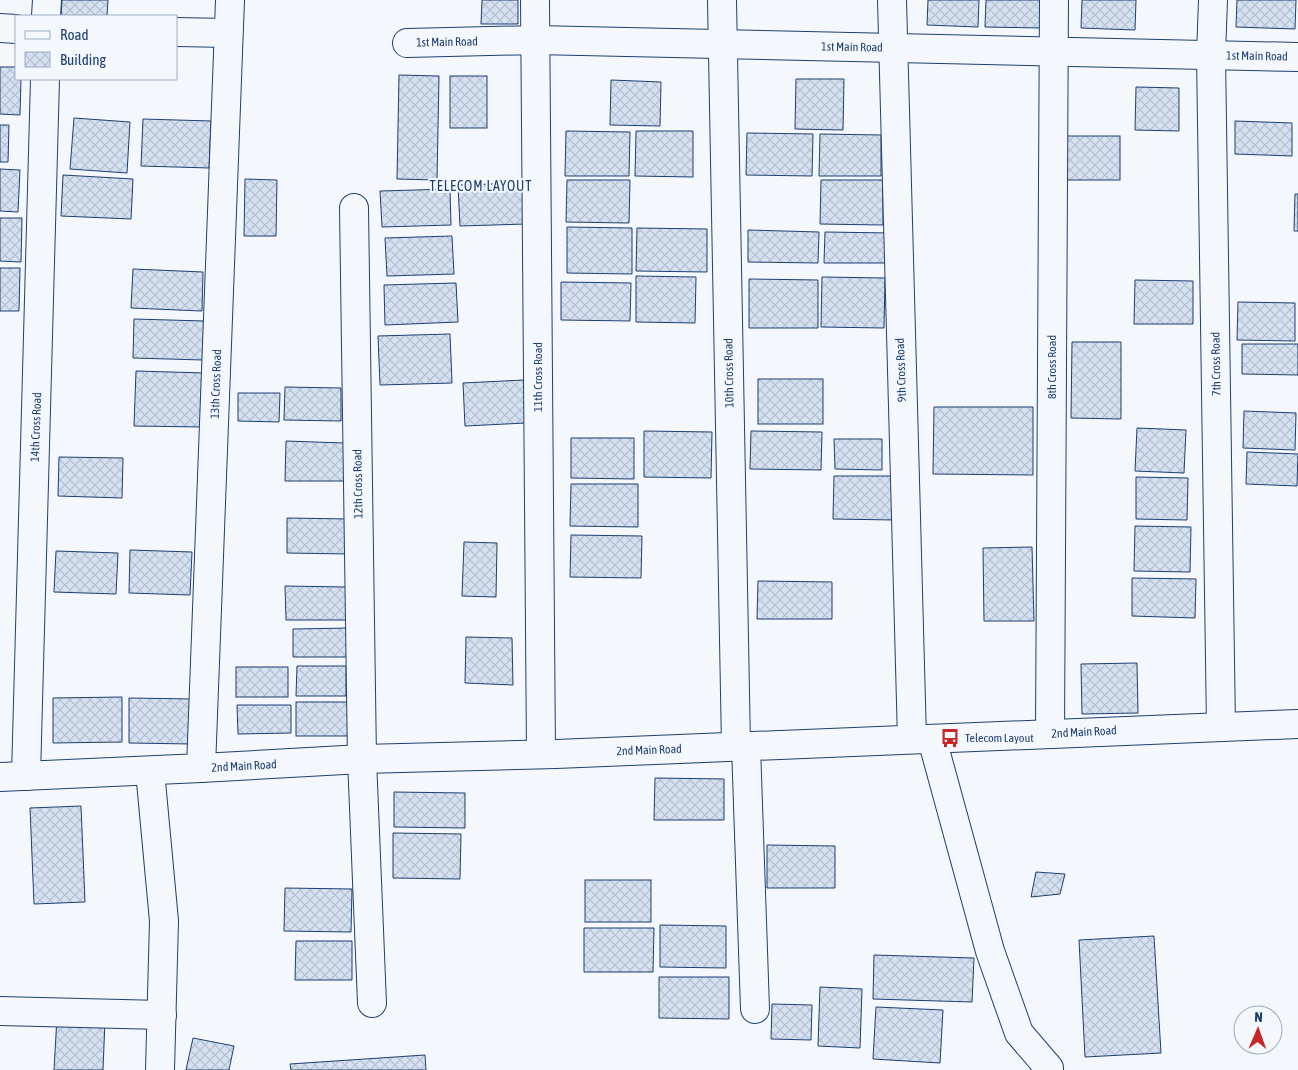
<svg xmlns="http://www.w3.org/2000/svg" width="1298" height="1070" font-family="'Asap Condensed',sans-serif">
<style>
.building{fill:url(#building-cross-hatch);stroke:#1d3f73}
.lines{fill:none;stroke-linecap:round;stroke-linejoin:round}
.minor-casing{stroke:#1d3f73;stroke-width:30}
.minor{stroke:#f4f7fb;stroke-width:28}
.labels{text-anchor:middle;stroke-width:4;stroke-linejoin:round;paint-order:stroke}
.street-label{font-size:12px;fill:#1d3f73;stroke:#f4f7fb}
.poi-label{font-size:12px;fill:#1d3f73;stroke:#f4f7fb;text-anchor:start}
.neighbourhood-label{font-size:14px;letter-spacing:1px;fill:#1d3f73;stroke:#f4f7fb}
</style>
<defs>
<pattern id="building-cross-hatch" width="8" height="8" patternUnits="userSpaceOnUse" patternTransform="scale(1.25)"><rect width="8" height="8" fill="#d5e0f0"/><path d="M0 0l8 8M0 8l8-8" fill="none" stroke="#b6c1d1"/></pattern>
</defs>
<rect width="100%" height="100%" fill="#f4f7fb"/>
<g class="building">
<path d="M62,0H108L107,16H61Z"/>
<path d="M482,0H518V24H481Z"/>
<path d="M928,0H979L978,27L927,25Z"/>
<path d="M986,0H1042V28L985,27Z"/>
<path d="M1082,0H1136L1135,30L1081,28Z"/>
<path d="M1237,0H1296L1295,29L1236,27Z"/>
<path d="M0,67H16V79H21L20,115L0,114Z"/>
<path d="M399,75L439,76L437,180L397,179Z"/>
<rect x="450" y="76" width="37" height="52"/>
<path d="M796,79H844L843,130L795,129Z"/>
<path d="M611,80L661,82L660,126L610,125Z"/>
<path d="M1136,87L1179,88V131L1135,130Z"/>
<path d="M74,118L130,122L127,173L70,169Z"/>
<path d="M143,119L211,121L209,168L141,166Z"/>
<path d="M1235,121L1292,123V156L1235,154Z"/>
<path d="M0,125H9L8,162H0Z"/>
<path d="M566,131L630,132L629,176H565Z"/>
<path d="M636,131H693V177L635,176Z"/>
<path d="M747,133L813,134L812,176L746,175Z"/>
<path d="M820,134L881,135V176H819Z"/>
<rect x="1063" y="136" width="57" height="44"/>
<path d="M0,169L20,170L18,212L0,211Z"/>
<path d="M63,175L133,179L131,219L61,216Z"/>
<path d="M245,179L277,180L276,236H244Z"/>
<path d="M567,180H630L629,223L566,222Z"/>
<path d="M821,180H883V225L820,224Z"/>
<path d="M525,183L526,224L460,226L458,185Z"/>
<path d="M450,189L451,225L382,227L380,191Z"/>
<path d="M1295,194H1298V231H1294Z"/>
<path d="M0,218H22L21,262L0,261Z"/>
<path d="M567,227L632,228V274L567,273Z"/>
<path d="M637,228L707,229V272L636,271Z"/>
<path d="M748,230L819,232L818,263L748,262Z"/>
<path d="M825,232L890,233L889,263H824Z"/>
<path d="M452,236L454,274L387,276L385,238Z"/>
<path d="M0,268H20L19,311H0Z"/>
<path d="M133,269L203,272L202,311L131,308Z"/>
<path d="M636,276L696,277L695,323L636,322Z"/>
<path d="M822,277L885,278L884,328L821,327Z"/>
<path d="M749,279L818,280V328H749Z"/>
<path d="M1135,280L1193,281V324H1134Z"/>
<path d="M561,282L631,283L630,321L561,320Z"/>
<path d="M456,283L458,322L385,325L384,285Z"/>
<path d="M1238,302L1295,303V341L1237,340Z"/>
<path d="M134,319L204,321L203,360L133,358Z"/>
<path d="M450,334L452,383L380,385L378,336Z"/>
<path d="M1072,342H1121V419L1071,418Z"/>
<path d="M1242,344H1298V375L1242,374Z"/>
<path d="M136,371L205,373L203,427L134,426Z"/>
<rect x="758" y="379" width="65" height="45"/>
<path d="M524,380L526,423L465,426L463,383Z"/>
<path d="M285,387L341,388V421L284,420Z"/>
<path d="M238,393H280L279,422L238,421Z"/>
<path d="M934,407H1033V475L933,474Z"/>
<path d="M1244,411L1296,413L1295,450L1243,448Z"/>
<path d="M1137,428L1186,430L1184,473L1135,471Z"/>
<path d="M644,431L712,432L711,478L644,477Z"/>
<path d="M751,431L822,432L821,470L750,469Z"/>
<path d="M571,438H634V479L571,478Z"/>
<path d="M834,439H882V470L835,469Z"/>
<path d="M286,441L344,443V481H285Z"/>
<path d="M1247,452L1298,454L1297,486L1246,484Z"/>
<path d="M59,457L123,458L122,498L58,496Z"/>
<path d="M834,476H896L895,520L833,519Z"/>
<path d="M1136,477L1188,478L1187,520L1136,519Z"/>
<path d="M571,484H638V527L570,526Z"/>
<path d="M287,518L349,519V554L287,553Z"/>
<path d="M1135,526L1191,527L1190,572L1134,571Z"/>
<path d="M571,535L642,536L641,578L570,577Z"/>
<path d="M464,542L497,543L496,597L462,596Z"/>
<path d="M1032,547L1034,621H984L983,548Z"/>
<path d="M130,550L192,552L190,595L129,593Z"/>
<path d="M56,551L118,553L116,594L54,592Z"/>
<path d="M1132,578L1196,579L1195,618L1132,616Z"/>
<path d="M758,581L832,582V619H757Z"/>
<path d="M285,586L346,587V620H286Z"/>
<path d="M351,628V657H293V629Z"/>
<path d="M466,637L512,638L513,685L465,683Z"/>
<path d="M1137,663L1138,713L1082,714L1081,664Z"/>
<path d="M297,666H346V696H296Z"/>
<rect x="236" y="667" width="52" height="30"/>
<path d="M122,697V742L53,743V698Z"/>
<path d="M129,698L193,699L192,744L129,743Z"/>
<rect x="296" y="702" width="58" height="34"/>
<path d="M237,705H291V733L238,734Z"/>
<path d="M655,778L724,779V820H654Z"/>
<path d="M394,792L465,793V828L394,827Z"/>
<path d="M81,806L85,902L34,904L30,808Z"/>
<path d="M393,833L461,834L460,879L393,878Z"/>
<path d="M767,845L835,846V888H767Z"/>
<path d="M1036,872L1065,874L1060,894L1031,897Z"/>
<rect x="585" y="880" width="66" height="42"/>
<path d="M285,888L352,889L351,932L284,931Z"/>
<path d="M660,925L726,926V968L660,967Z"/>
<path d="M584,928H654L653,972H584Z"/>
<path d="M1154,936L1161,1053L1085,1057L1079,940Z"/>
<path d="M296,941H352V980H295Z"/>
<path d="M874,955L974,958L972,1002L873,999Z"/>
<path d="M659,977H729V1019L659,1018Z"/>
<path d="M820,987L862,989L860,1048L818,1046Z"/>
<path d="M772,1004L812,1005L811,1040L771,1039Z"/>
<path d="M876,1007L943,1010L940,1063L873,1059Z"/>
<path d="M57,1017L105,1020L103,1070H54Z"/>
<path d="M193,1038L234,1046L229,1070H186Z"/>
<path d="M425,1055L426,1070H291L290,1064Z"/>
</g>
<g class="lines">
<g class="minor-casing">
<g id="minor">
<path d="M535,0L541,754"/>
<path d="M722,0L736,746"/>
<path d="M892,0L912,739"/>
<path d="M1213,0L1211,55L1221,727"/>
<path d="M46,16L47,0"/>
<path d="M0,28L16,29"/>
<path d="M176,32L228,33"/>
<path d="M407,43L535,40L1298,57"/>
<path d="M354,208L362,759L372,1003"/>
<path d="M1050,734L1054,0"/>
<path d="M932,739L990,951L1019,1033L1049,1068V1070"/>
<path d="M746,746L755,1009"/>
<path d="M201,768L230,0"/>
<path d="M150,771L164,921L160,1070"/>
<path d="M26,776L45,79"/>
<path d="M0,777L201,768L362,759L556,754L1298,724"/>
<path d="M0,1011L162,1015"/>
</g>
</g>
<use href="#minor" class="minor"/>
</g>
<defs>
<g id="bus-bare" transform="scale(1.5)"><path d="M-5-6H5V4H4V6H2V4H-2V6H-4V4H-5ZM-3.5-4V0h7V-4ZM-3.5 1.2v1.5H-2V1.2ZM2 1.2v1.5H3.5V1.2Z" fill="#c62828" stroke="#f4f7fb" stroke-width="2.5" paint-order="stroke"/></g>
</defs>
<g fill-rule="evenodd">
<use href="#bus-bare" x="950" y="738"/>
</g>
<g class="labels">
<g class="street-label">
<text transform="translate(447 42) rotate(-1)" y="4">1st Main Road</text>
<text transform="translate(852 47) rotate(1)" y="4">1st Main Road</text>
<text transform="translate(1257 56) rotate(1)" y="4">1st Main Road</text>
<text transform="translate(1216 364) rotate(-91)" y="4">7th Cross Road</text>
<text transform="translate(1052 367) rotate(-90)" y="4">8th Cross Road</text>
<text transform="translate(901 370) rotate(-92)" y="4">9th Cross Road</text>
<text transform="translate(729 373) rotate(-91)" y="4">10th Cross Road</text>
<text transform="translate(538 377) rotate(-90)" y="4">11th Cross Road</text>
<text transform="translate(216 384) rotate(-88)" y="4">13th Cross Road</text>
<text transform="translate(36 427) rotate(-88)" y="4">14th Cross Road</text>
<text transform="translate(358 484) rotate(-91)" y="4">12th Cross Road</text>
<text transform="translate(1084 732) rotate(-3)" y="4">2nd Main Road</text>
<text transform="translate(649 750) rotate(-2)" y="4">2nd Main Road</text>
<text transform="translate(244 766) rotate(-3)" y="4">2nd Main Road</text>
</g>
<g class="poi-label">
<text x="965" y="742">Telecom Layout</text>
</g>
<g class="neighbourhood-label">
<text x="481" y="191">TELECOM LAYOUT</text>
</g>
</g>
<rect x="15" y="15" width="162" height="65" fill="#f4f7fb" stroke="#9eadc5"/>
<rect x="25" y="31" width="25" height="8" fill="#f4f7fb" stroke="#9eadc5"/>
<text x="60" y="40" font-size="15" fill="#1d3f73">Road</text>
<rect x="25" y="52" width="25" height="15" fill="url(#building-cross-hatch)" stroke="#9eadc5"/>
<text x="60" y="65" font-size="15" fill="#1d3f73">Building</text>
<g transform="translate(1258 1030) rotate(2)"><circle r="24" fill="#f4f7fb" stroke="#9eadc5"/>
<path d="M0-4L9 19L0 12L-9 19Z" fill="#c62828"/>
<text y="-8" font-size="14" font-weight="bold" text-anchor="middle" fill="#1d3f73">N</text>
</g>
</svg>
